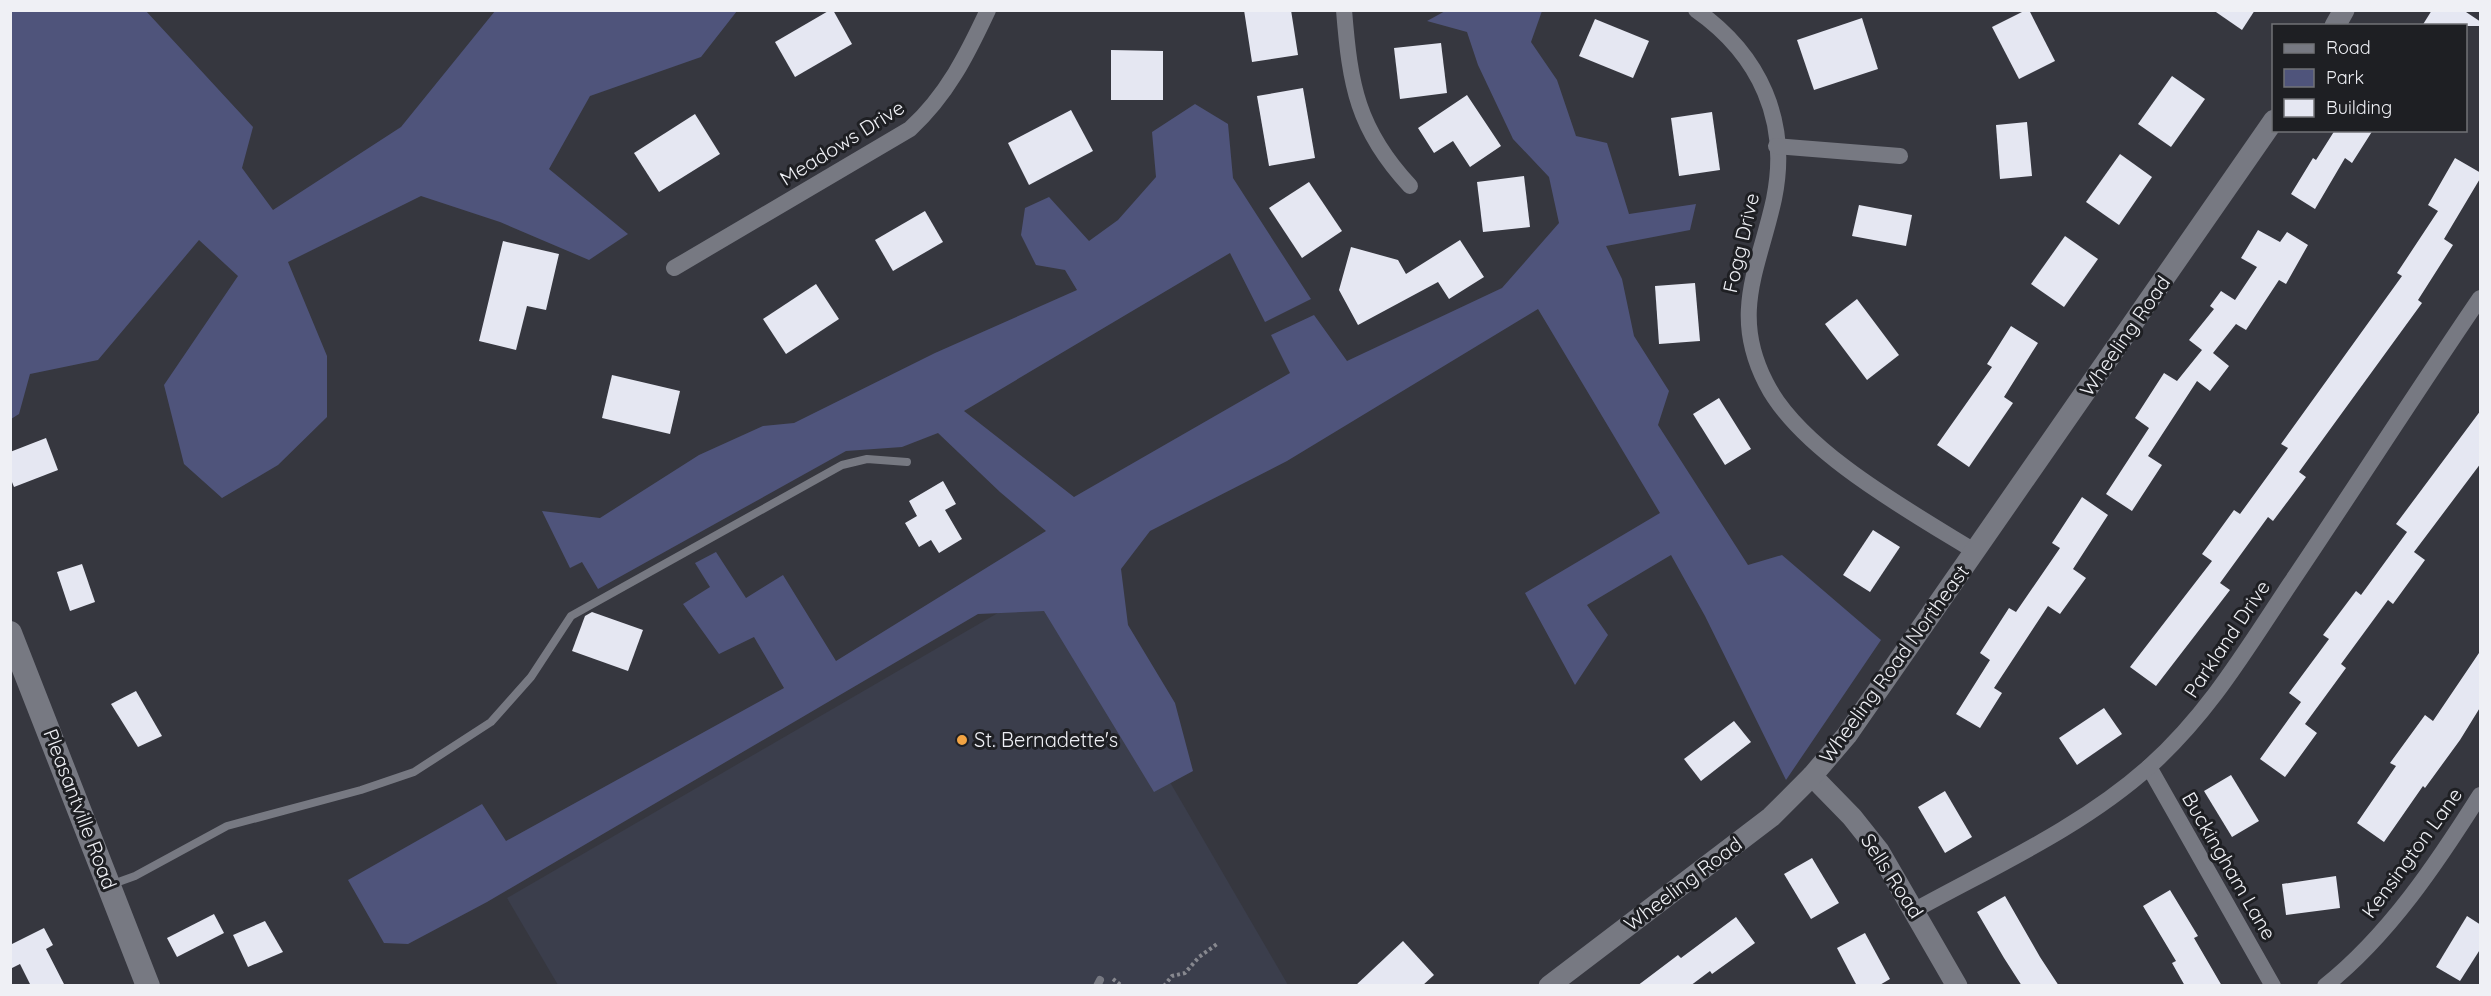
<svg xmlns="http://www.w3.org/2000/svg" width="2491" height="996" font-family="Quicksand,sans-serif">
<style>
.built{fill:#3b3e4c}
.green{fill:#4f547b}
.building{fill:#e5e7f2}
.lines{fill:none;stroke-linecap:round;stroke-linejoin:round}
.path{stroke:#87888f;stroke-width:4;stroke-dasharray:3 3;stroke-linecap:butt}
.service{stroke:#777982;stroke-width:8}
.minor{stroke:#777982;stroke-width:16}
.tertiary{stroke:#777982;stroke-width:21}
.secondary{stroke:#777982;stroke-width:24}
.poi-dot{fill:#f3a443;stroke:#1e1f23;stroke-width:2}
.labels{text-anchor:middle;stroke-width:6;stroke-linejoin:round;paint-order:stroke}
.street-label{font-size:20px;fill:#eff0f5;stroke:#1e1f23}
.poi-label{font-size:20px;fill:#eff0f5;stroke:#1e1f23;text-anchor:start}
</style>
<rect width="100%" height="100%" fill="#36373f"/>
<path class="built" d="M1053,581L1288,985H558L507,898Z"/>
<g class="green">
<path d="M11,10L146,11L253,127L242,168L273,210L401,127L495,11H737L701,57L590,96L549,169L628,234L589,260L500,222L421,196L288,262L327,356V417L278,465L222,498L184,464L164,385L238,276L199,240L98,360L30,374L19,414L11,419Z"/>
<path d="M1447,10L1542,11L1531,42L1557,80L1576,136L1607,143L1629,214L1696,204L1690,230L1606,246L1622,279L1634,336L1669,391L1658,425L1748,565L1782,555L1881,640L1786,780L1705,616L1671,555L1587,605L1608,635L1575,685L1525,593L1660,513L1538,309L1287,461L1150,531L1121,569L1128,625L1175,703L1193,771L1154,792L1044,611L978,614L487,902L408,944L384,943L348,880L482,804L506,841L784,688L754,637L719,654L683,604L710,587L695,563L716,552L746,598L783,575L836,661L1046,531L1000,492L938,433L902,447L846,451L598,589L582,562L570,568L542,511L600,518L699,455L763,426L794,423L935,353L1077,290L1065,270L1036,265L1021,235L1025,208L1049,197L1089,241L1118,220L1156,177L1152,132L1195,104L1228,124L1233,178L1311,299L1265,322L1230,253L964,411L1074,497L1290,373L1271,335L1314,315L1347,361L1502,288L1559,223L1549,177L1513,139L1478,65L1467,32L1427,21Z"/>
</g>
<g class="building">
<path d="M830,10H833L852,44L795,77L775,42Z"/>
<path d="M1244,10H1291L1298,55L1252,62Z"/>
<path d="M2026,10H2029L2055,61L2019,79L1992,27Z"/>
<path d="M2213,10H2255L2242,30Z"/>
<path d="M2432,10H2463L2481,22V26H2422Z"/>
<path d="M1862,18L1878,69L1814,90L1797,40Z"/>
<path d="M1595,19L1649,41L1633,78L1579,56Z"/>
<path d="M1441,43L1447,93L1400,99L1394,48Z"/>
<path d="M1111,50L1163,51V100H1111Z"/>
<path d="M2172,76L2205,99L2171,147L2138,124Z"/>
<path d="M1303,88L1315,158L1269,166L1257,96Z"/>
<path d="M1467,95L1501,146L1470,167L1453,141L1434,153L1418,128Z"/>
<path d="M1071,110L1093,151L1029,185L1008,143Z"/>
<path d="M1712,112L1720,170L1679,176L1671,118Z"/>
<path d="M695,114L720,154L659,192L634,153Z"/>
<path d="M2027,122L2032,176L2000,179L1996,125Z"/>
<path d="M2335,130H2373L2352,163L2345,158L2315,209L2291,194L2313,158L2316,160Z"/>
<path d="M2120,154L2152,177L2119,225L2086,202Z"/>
<path d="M2455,158L2481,173V177L2444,239L2453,245L2418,300L2422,303L2299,472L2306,477L2273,521L2268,517L2220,583L2230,590L2156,686L2130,667L2212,561L2202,554L2234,510L2240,514L2288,448L2281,444L2402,276L2397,273L2438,211L2428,205Z"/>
<path d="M1524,176L1530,227L1483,232L1477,182Z"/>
<path d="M1309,182L1342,231L1302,258L1269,208Z"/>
<path d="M1859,205L1912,215L1906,246L1852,236Z"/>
<path d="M925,211L943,242L893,271L875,240Z"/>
<path d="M2258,230L2280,242L2287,232L2308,245L2286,284L2279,280L2246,330L2236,324L2213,353L2229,366L2210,391L2197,381L2148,456L2162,465L2132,511L2106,494L2149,428L2135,418L2164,373L2177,381L2202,350L2189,340L2214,309L2210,306L2221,291L2235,300L2257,267L2241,258Z"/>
<path d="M2065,236L2098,259L2064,307L2031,284Z"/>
<path d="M1460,240L1484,277L1449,299L1438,282L1358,325L1339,290L1351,247L1398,260L1406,274Z"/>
<path d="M503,241L559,254L546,310L527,306L516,350L479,341Z"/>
<path d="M1695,283L1700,341L1659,344L1655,286Z"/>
<path d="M816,284L839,319L786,354L763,319Z"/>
<path d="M1857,299L1899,355L1867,380L1825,324Z"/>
<path d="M2011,326L2038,343L2004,397L2013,403L1969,467L1937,445L1992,367L1987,364Z"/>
<path d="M612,375L680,391L670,434L602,418Z"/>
<path d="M1719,398L1751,449L1725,465L1693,414Z"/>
<path d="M2481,410V463L2414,552L2425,560L2393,604L2388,600L2341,664L2346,668L2305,724L2317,733L2285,777L2260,759L2301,702L2289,693L2329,639L2323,635L2356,591L2361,595L2407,532L2396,524Z"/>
<path d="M46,438L58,470L14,487L10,477V452Z"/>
<path d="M943,481L956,504L945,510L962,539L939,553L931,540L919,547L905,523L917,516L909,501Z"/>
<path d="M2082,497L2108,515L2073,569L2086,578L2060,614L2048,606L1994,688L2002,693L1980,728L1956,714L1990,660L1980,653L2009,608L2016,612L2060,548L2052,543Z"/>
<path d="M1873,530L1900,547L1870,592L1843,575Z"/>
<path d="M82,564L95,602L70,611L57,572Z"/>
<path d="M592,612L643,630L628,671L572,651L585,616Z"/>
<path d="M2481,650V706L2460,740L2425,788L2423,786L2384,842L2357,823L2396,766L2390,763L2425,715L2433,721Z"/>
<path d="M136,691L162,736L138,747L111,704Z"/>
<path d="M2104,708L2122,734L2077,765L2059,738Z"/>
<path d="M1734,721L1751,742L1701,781L1684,759Z"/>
<path d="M2231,775L2259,821L2232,837L2204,791Z"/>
<path d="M1945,791L1972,837L1945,853L1918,807Z"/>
<path d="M1812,858L1839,903L1811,919L1784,874Z"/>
<path d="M2336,876L2340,908L2286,915L2282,884Z"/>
<path d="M2170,890L2198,936L2194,938L2222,986H2185L2172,963L2176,961L2143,906Z"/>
<path d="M2005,896L2040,957L2059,986H2022L2004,958L1977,912Z"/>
<path d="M214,914L224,933L177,957L167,938Z"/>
<path d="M2467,916L2481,925V948L2460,981L2436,967Z"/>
<path d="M1736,917L1755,943L1712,974L1710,971L1690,986H1637L1678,955L1681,958Z"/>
<path d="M265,921L283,952L248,967L233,935Z"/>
<path d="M44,928L53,945L46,949L65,986H31L20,964L10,969V945Z"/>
<path d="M1865,933L1890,979L1878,986H1857L1837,948Z"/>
<path d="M1403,941L1434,975L1422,986H1355Z"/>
</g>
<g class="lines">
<g class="path">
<path d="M1113,979L1122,986"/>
<path d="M1164,986L1172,976L1185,973L1199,957L1217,944"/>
</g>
<g class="service">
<path d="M110,885L135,876L227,826L361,790L414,772L491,722L531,677L571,616L842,465L867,459L907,462"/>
<path d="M1097,986L1100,980"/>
</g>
<g class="minor">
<path d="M1344,10C1350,85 1357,129 1410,186"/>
<path d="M1696,10C1760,55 1790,121 1774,199C1759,268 1730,313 1766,383C1800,451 1911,512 1976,552"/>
<path d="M1776,146L1900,156"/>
<path d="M674,268L910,129C947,95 967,55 988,10"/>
<path d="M2149,767L2273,986"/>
<path d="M1915,910C1995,866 2082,827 2150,766C2209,713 2246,650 2290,584C2354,489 2416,392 2480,298"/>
<path d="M2325,986C2389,935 2437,863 2480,795"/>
</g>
<g class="tertiary">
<path d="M2335,26L2344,10"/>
<path d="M1812,776L1852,817L1879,851L1957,986"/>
<path d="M1549,986L1771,817L1812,776L1847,735L2274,120"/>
</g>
<path class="secondary" d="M10,633L148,986"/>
</g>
<circle class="poi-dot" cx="962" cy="740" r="6"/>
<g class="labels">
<g class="street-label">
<text transform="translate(842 143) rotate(-32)" y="7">Meadows Drive</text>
<text transform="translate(1741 243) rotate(-77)" y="7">Fogg Drive</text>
<text transform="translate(2125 336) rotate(-55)" y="7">Wheeling Road</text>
<text transform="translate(2227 639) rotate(-56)" y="7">Parkland Drive</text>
<text transform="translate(1894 664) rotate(-54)" y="7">Wheeling Road Northeast</text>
<text transform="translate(80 809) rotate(69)" y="7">Pleasantville Road</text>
<text transform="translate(2412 853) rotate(-54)" y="7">Kensington Lane</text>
<text transform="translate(2229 866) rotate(60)" y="7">Buckingham Lane</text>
<text transform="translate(1892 876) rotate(57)" y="7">Sells Road</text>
<text transform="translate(1683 884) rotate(-37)" y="7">Wheeling Road</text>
</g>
<g class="poi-label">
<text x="974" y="747">St. Bernadette's</text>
</g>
</g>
<rect width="2491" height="996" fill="none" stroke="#eff0f5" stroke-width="24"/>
<rect x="2272" y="24" width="195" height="108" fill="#1e1f23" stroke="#727377" stroke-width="1.5"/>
<rect x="2284" y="44" width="30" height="9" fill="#777982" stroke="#727377" stroke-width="1.5"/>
<text x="2326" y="54" font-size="18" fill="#eff0f5">Road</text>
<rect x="2284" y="69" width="30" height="18" fill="#4f547b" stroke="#727377" stroke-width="1.5"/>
<text x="2326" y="84" font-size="18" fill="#eff0f5">Park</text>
<rect x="2284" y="99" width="30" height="18" fill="#e5e7f2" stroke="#727377" stroke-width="1.5"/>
<text x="2326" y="114" font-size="18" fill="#eff0f5">Building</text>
</svg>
